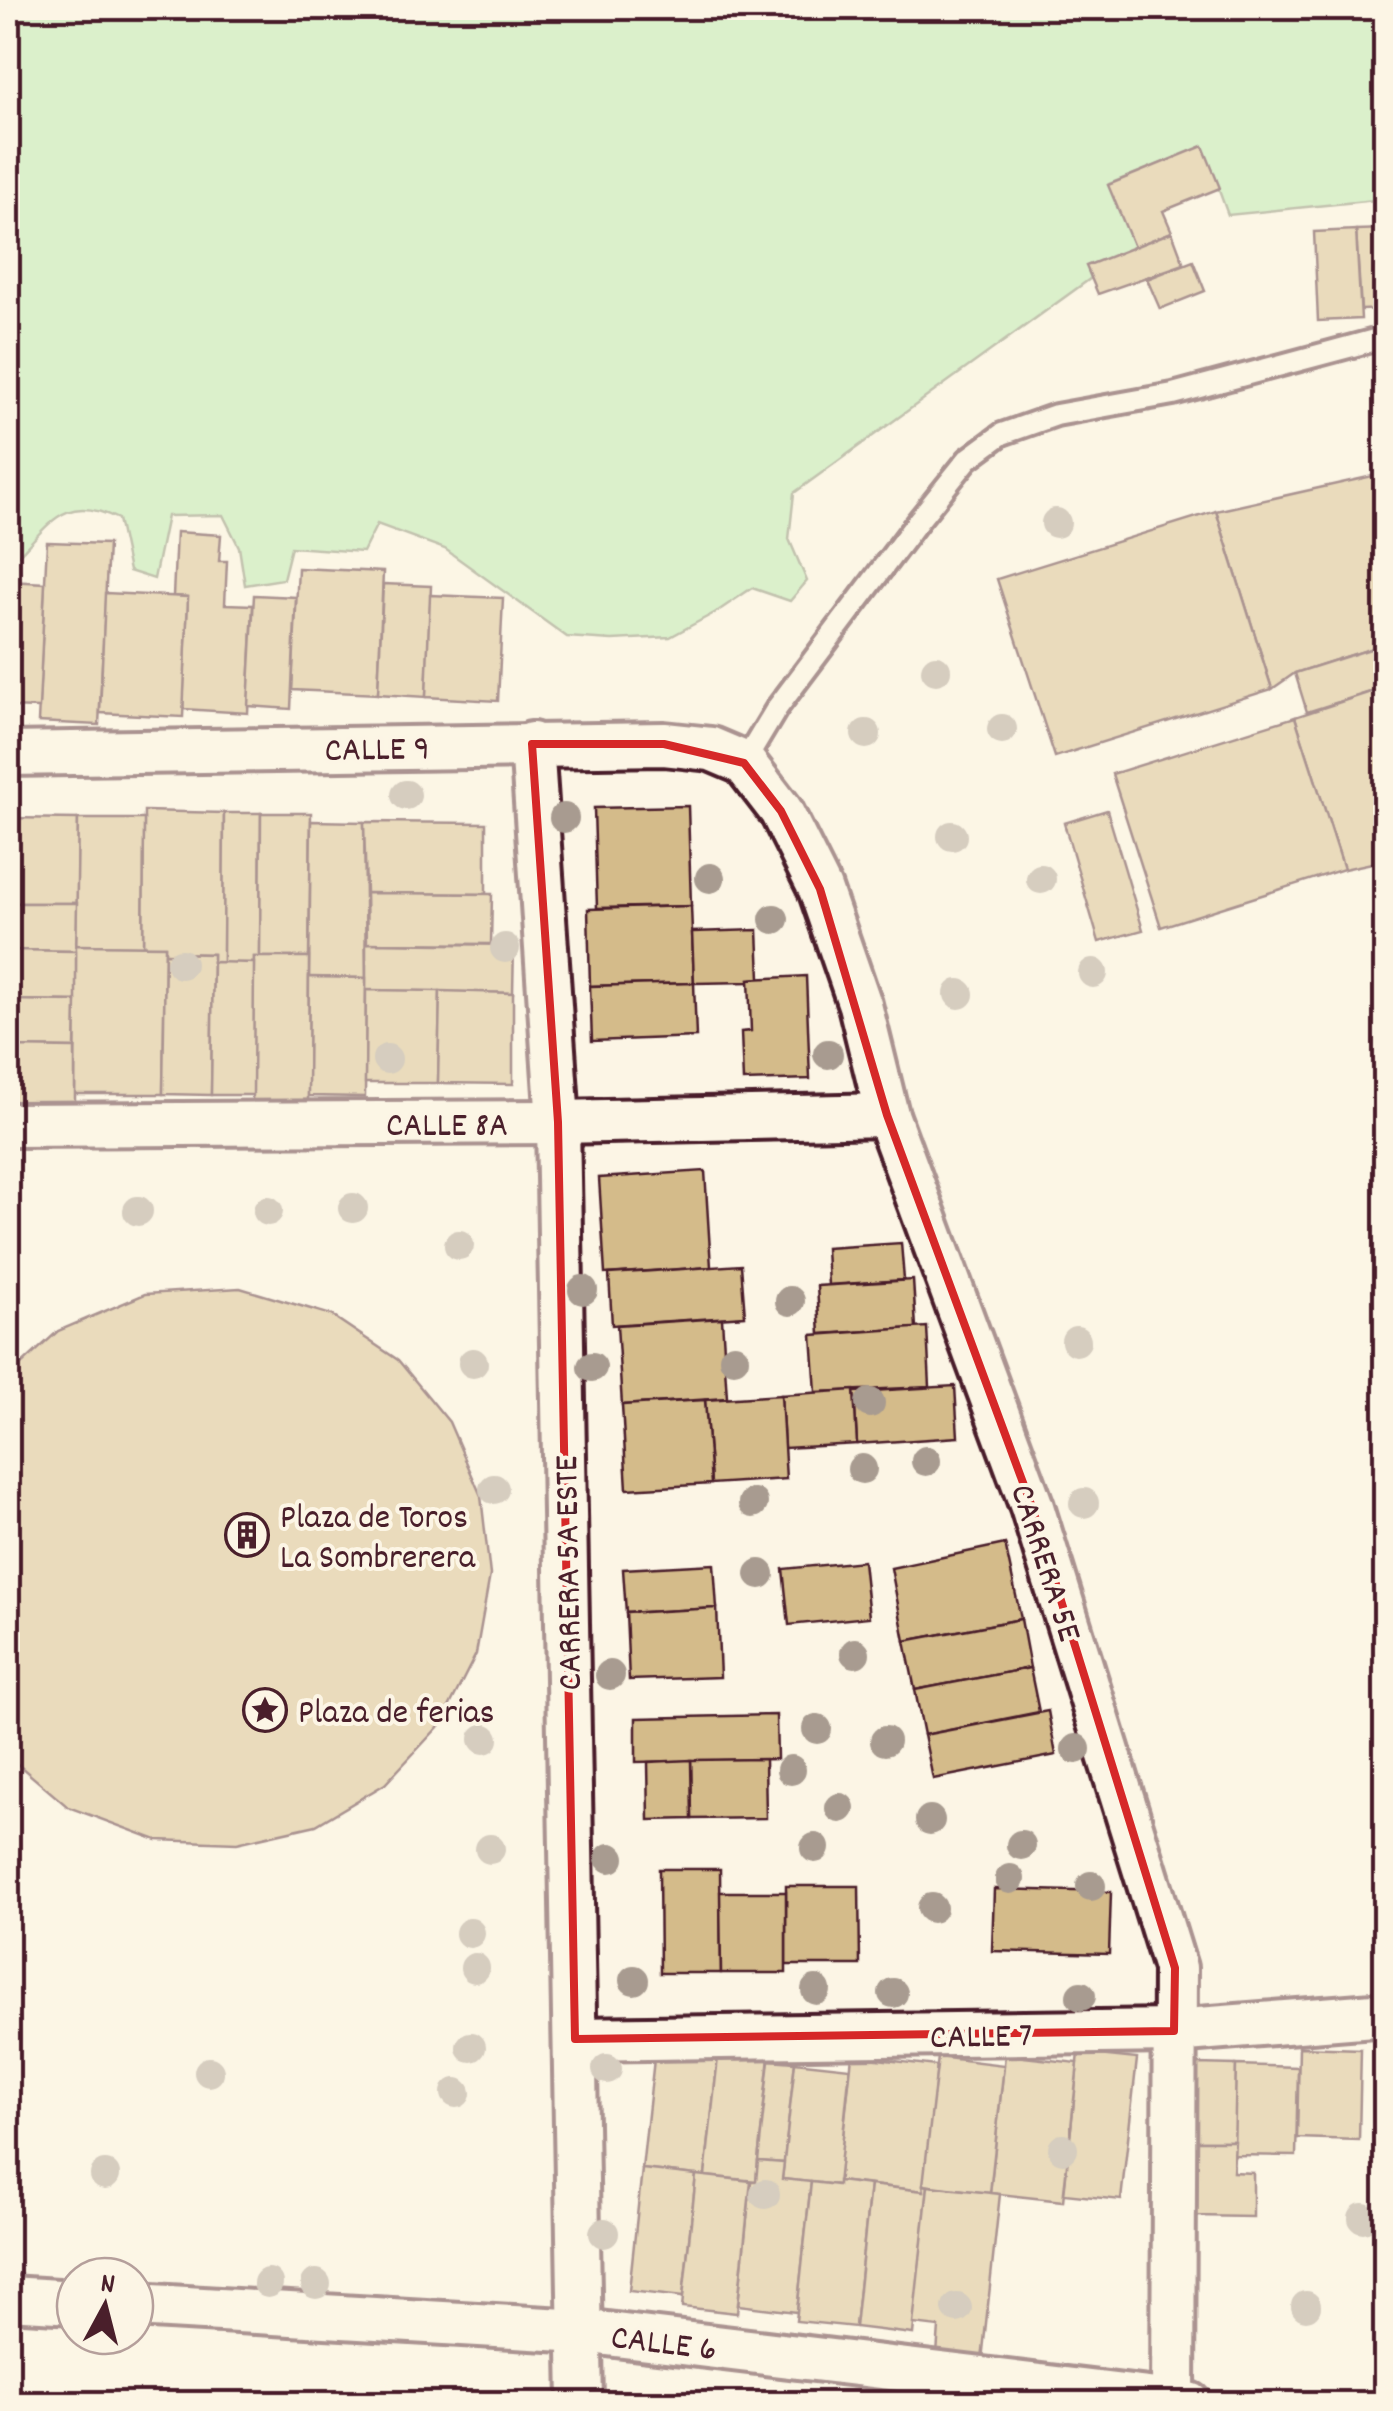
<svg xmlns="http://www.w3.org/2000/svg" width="1393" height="2411" font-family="Dekko,sans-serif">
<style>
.green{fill:#b3e9ac;stroke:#7e846c;stroke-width:2.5}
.building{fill:#d4bb8a;stroke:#4a1f2b;stroke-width:2.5}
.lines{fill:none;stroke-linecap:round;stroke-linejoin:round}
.lane-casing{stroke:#4a1f2b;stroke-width:28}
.street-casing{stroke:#4a1f2b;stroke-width:50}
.lane{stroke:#fcf5e5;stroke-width:20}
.street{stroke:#fcf5e5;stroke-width:42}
.tree{fill:#a89b90}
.marked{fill:none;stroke:#d62828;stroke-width:8;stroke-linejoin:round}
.labels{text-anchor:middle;stroke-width:8;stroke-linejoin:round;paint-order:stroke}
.street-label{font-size:35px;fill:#4a1f2b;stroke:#fcf5e5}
.poi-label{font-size:35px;fill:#4a1f2b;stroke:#fcf5e5;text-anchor:start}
</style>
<rect width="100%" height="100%" fill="#fcf5e5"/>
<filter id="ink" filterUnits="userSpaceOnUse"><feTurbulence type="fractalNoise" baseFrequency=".01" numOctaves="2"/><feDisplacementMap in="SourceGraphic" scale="20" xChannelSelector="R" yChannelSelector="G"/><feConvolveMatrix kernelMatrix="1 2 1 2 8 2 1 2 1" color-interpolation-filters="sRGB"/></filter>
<g filter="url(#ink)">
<path class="green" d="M8,8H1385V199L1228,215L1203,147L1109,184L1134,247L794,493L789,539L807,581L790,601L752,588L718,611L670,637L612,640L567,637L445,549L377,524L363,552L291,547L283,579L245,585L239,547L223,515L167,516L154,579L129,571L118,519C67,493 52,521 19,555L8,549Z"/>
<g class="building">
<path d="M1203,146L1220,188L1163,211L1172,232L1134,247L1108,185Z"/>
<path d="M1386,229V309L1361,310L1356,230Z"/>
<path d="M1356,230L1361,319L1318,321L1314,232Z"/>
<path d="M1172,232L1184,264L1098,294L1086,266Z"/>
<path d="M1193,261L1205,291L1160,309L1147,279Z"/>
<path d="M1386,473V644L1295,673L1272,689L1216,511Z"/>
<path d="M1216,511L1272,689L1055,757L997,579Z"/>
<path d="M176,532L221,535L219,561H227L225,604L253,605L248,713L183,709L188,597L173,596Z"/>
<path d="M47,542L108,544L99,725L38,722Z"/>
<path d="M298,568L383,572L378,694L292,690Z"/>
<path d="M8,581L45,583L39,708L8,707Z"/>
<path d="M383,584L431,586L426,697L378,694Z"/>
<path d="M105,593L188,597L183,717L100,713Z"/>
<path d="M254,595L296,597L291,709L248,706Z"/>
<path d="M430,595L503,598L498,701L426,697Z"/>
<path d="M1386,644V687L1307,712L1295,673Z"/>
<path d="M1386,687V860L1344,869L1295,717Z"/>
<path d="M1295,717L1344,869L1161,927L1112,774Z"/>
<path d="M688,806L691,906L597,908L594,808Z"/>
<path d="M1107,810L1143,930L1099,942L1064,823Z"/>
<path d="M144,811L224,813L223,963L213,962V954L165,953V946H143Z"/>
<path d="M224,813H261L260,957H254V963H223Z"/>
<path d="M261,813H311L309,957H260Z"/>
<path d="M8,818L78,819L77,903H8Z"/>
<path d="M78,819H144L143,946L76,945Z"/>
<path d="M311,821L364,822L366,978L309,977Z"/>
<path d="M364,822L486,823V894L366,893Z"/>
<path d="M366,893L492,894L491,944L367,943Z"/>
<path d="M8,903H77L76,951L8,950Z"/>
<path d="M691,906L694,983L590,986L588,909Z"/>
<path d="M758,930L760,978L749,979L750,982L694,983L692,932Z"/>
<path d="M366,943L514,945L513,993L366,990Z"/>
<path d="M76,945L165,946L163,1094H75Z"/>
<path d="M8,950L76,951V1001L8,1000Z"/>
<path d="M165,953L213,954L211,1095L163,1094Z"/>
<path d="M254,957H309L308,1110L252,1109Z"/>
<path d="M213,962L254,963L253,1095H211Z"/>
<path d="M806,976L810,1079L743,1081L741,1032L751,1031L749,979Z"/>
<path d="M309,977L366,978L365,1097L308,1096Z"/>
<path d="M694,983L696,1037L592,1041L590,986Z"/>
<path d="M366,990L440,991L438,1083H365Z"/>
<path d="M440,991L513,993V1084L438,1083Z"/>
<path d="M8,1000L76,1001L75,1048L8,1047Z"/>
<path d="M8,1047L75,1048V1105L8,1104Z"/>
<path d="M705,1171L711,1267L605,1274L599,1178Z"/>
<path d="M901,1243L904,1280L828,1285L826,1248Z"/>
<path d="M741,1265L745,1316L612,1325L609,1274Z"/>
<path d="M913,1280L916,1328L820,1334L817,1286Z"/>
<path d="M240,1288L331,1315L398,1360L449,1422L481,1496L490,1575L476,1654L440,1725L385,1784L316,1825L237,1843L157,1840L68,1807L8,1756V1377L58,1331L145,1294Z"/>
<path d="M722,1318L727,1398L622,1405L617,1325Z"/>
<path d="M927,1327L930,1387L816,1392L812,1335Z"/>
<path d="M955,1386L958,1437L857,1444L854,1392Z"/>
<path d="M854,1390L857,1444L784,1448L781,1395Z"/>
<path d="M781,1395L786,1479L711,1484L705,1400Z"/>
<path d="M705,1400L711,1484L627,1489L622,1405Z"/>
<path d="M1005,1544L1021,1619L905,1641L891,1568Z"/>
<path d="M863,1561L869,1617L789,1625L783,1569Z"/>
<path d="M714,1564L717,1608L626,1613L623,1569Z"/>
<path d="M717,1608L720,1677L629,1680L626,1613Z"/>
<path d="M1021,1619L1030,1668L915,1690L905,1641Z"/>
<path d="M1030,1668L1039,1712L924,1735L915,1690Z"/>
<path d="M1048,1711L1056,1755L933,1779L924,1735Z"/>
<path d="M776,1715L777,1759L636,1762V1718Z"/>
<path d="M765,1759L766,1818L692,1819L691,1760Z"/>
<path d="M691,1760L692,1819L649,1820L648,1762Z"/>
<path d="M659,1869H720L721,1973H660Z"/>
<path d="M786,1886H859L860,1965H786Z"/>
<path d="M994,1889L1111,1892L1109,1954L992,1951Z"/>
<path d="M720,1892H786V1973H721Z"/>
<path d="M1299,2047L1361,2049L1359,2140L1297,2138Z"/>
<path d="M655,2050L718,2057L705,2176L642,2169Z"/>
<path d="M1079,2053L1137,2059L1121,2200L1064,2194Z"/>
<path d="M1005,2055L1078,2063L1063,2201L990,2193Z"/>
<path d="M852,2056L937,2066L924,2191L838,2181Z"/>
<path d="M718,2057H769L756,2181L705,2176Z"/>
<path d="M938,2057L1004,2065L990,2193L923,2185Z"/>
<path d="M769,2060L795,2062L784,2163L758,2161Z"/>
<path d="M795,2062L850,2068L838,2185L782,2179Z"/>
<path d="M1197,2064L1236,2065L1235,2141H1195Z"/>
<path d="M1236,2065L1298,2067L1296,2156L1234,2155Z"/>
<path d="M1195,2141H1235L1233,2172L1253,2173V2217L1194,2216Z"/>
<path d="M758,2161L784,2163L782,2179L811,2182L797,2312L738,2305L751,2181H756Z"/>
<path d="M642,2169L696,2175L683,2297L629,2291Z"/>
<path d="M696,2175L751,2181L737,2313L682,2307Z"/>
<path d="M838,2181L870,2185L855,2327L796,2321L811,2182L838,2185Z"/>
<path d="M870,2185L924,2191L923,2185L928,2186L913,2334L855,2327Z"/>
<path d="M928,2186L1000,2194L982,2360L937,2355L939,2327L913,2324Z"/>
</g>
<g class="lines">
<g class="lane-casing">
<path id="lane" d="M744,763L777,708L918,521L968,459L1002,434L1056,415L1173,394L1386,337"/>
</g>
<g class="street-casing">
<g id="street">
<path d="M532,744L558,1122L581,2404"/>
<path d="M8,754L664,744L711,749L744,763L781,811L820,889L860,1005L887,1115L1032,1507L1175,1968L1173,2401"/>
<path d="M8,1125L558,1122L887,1115"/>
<path d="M575,2039L1174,2031L1386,2014"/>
<path d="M8,2298L75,2302"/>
<path d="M135,2305L582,2331L1190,2404"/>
</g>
</g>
<use href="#lane" class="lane"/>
<use href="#street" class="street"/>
</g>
<g class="tree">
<circle cx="1056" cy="523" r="15"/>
<circle cx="936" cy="670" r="15"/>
<circle cx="1002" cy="729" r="15"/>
<circle cx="866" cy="734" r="15"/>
<circle cx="406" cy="795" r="15"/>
<circle cx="564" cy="818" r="15"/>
<circle cx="952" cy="836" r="15"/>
<circle cx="710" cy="878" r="15"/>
<circle cx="1041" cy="879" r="15"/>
<circle cx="774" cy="919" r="15"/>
<circle cx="505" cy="948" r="15"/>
<circle cx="181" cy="964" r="15"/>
<circle cx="1093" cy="973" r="15"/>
<circle cx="959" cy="994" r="15"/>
<circle cx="828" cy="1054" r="15"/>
<circle cx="387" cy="1059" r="15"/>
<circle cx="353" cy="1208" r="15"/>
<circle cx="138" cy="1211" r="15"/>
<circle cx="268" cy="1211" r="15"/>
<circle cx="459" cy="1245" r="15"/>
<circle cx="583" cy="1290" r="15"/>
<circle cx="790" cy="1301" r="15"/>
<circle cx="1076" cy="1341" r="15"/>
<circle cx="734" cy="1358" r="15"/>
<circle cx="473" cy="1363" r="15"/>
<circle cx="592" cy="1367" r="15"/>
<circle cx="870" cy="1403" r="15"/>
<circle cx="926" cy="1461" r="15"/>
<circle cx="862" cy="1469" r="15"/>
<circle cx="494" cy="1489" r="15"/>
<circle cx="753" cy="1503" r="15"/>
<circle cx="1084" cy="1503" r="15"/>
<circle cx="760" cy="1574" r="15"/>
<circle cx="855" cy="1653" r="15"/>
<circle cx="610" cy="1675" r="15"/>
<circle cx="817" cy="1729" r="15"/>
<circle cx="484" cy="1739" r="15"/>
<circle cx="885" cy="1741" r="15"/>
<circle cx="1076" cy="1749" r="15"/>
<circle cx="791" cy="1770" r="15"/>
<circle cx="840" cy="1808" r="15"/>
<circle cx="930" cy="1820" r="15"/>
<circle cx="1021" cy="1845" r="15"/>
<circle cx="815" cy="1848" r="15"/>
<circle cx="490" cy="1849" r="15"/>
<circle cx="610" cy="1858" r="15"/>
<circle cx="1010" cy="1879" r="15"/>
<circle cx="1091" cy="1886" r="15"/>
<circle cx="932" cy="1908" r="15"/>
<circle cx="470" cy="1933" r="15"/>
<circle cx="475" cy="1968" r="15"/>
<circle cx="634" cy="1980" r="15"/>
<circle cx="816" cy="1990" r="15"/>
<circle cx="893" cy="1993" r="15"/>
<circle cx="1081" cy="1996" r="15"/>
<circle cx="471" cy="2047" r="15"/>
<circle cx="607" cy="2069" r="15"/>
<circle cx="209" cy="2072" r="15"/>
<circle cx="456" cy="2093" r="15"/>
<circle cx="1063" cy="2149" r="15"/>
<circle cx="105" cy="2175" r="15"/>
<circle cx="765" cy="2194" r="15"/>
<circle cx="1363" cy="2218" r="15"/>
<circle cx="604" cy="2233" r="15"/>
<circle cx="268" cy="2283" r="15"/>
<circle cx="316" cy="2284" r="15"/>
<circle cx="1306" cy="2306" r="15"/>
<circle cx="957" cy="2308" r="15"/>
</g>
</g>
<path d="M0 0H1393V2411H0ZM532,744H664L744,763L781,811L820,889L887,1115L1032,1507L1175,1968L1174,2031L575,2039L558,1122Z" fill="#fcf5e5" fill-opacity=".55" fill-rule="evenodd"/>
<path class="marked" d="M532,744H664L744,763L781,811L820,889L887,1115L1032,1507L1175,1968L1174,2031L575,2039L558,1122Z"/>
<defs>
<g id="building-ring" transform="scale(2.25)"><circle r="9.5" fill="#fcf5e5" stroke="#4a1f2b" stroke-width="1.5"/><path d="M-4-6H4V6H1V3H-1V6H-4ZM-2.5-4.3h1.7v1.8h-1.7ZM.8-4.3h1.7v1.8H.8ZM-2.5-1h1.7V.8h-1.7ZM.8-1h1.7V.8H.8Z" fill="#4a1f2b"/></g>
<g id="sight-ring" transform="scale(2.25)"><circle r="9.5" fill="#fcf5e5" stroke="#4a1f2b" stroke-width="1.5"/><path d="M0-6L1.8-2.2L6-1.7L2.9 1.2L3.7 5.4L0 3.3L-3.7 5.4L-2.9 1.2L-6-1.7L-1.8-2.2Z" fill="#4a1f2b"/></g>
</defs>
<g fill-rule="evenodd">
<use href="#building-ring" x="247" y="1535"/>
<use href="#sight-ring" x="265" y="1710"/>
</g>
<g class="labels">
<g class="street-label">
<text transform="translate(377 747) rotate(-1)" y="12">CALLE 9</text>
<text x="447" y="1135">CALLE 8A</text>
<text transform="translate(1048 1562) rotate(72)" y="12">CARRERA 5E</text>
<text transform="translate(566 1573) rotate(-91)" y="12">CARRERA 5A ESTE</text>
<text transform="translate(981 2034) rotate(-1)" y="12">CALLE 7</text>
<text transform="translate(664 2341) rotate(7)" y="12">CALLE 6</text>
</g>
<g class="poi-label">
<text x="280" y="1527">Plaza de Toros<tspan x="280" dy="40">La Sombrerera</tspan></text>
<text x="298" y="1722">Plaza de ferias</text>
</g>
</g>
<rect width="1393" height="2411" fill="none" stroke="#fcf5e5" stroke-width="40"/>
<rect x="20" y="20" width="1353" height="2371" fill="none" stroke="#4a1f2b" stroke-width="4" filter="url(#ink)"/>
<g transform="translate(105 2306) rotate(7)"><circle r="48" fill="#fcf5e5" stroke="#b59f9b" stroke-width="2.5"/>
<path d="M0-8L18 38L0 25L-18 38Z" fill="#4a1f2b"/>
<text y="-15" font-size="28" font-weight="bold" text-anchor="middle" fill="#4a1f2b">N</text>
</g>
</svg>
